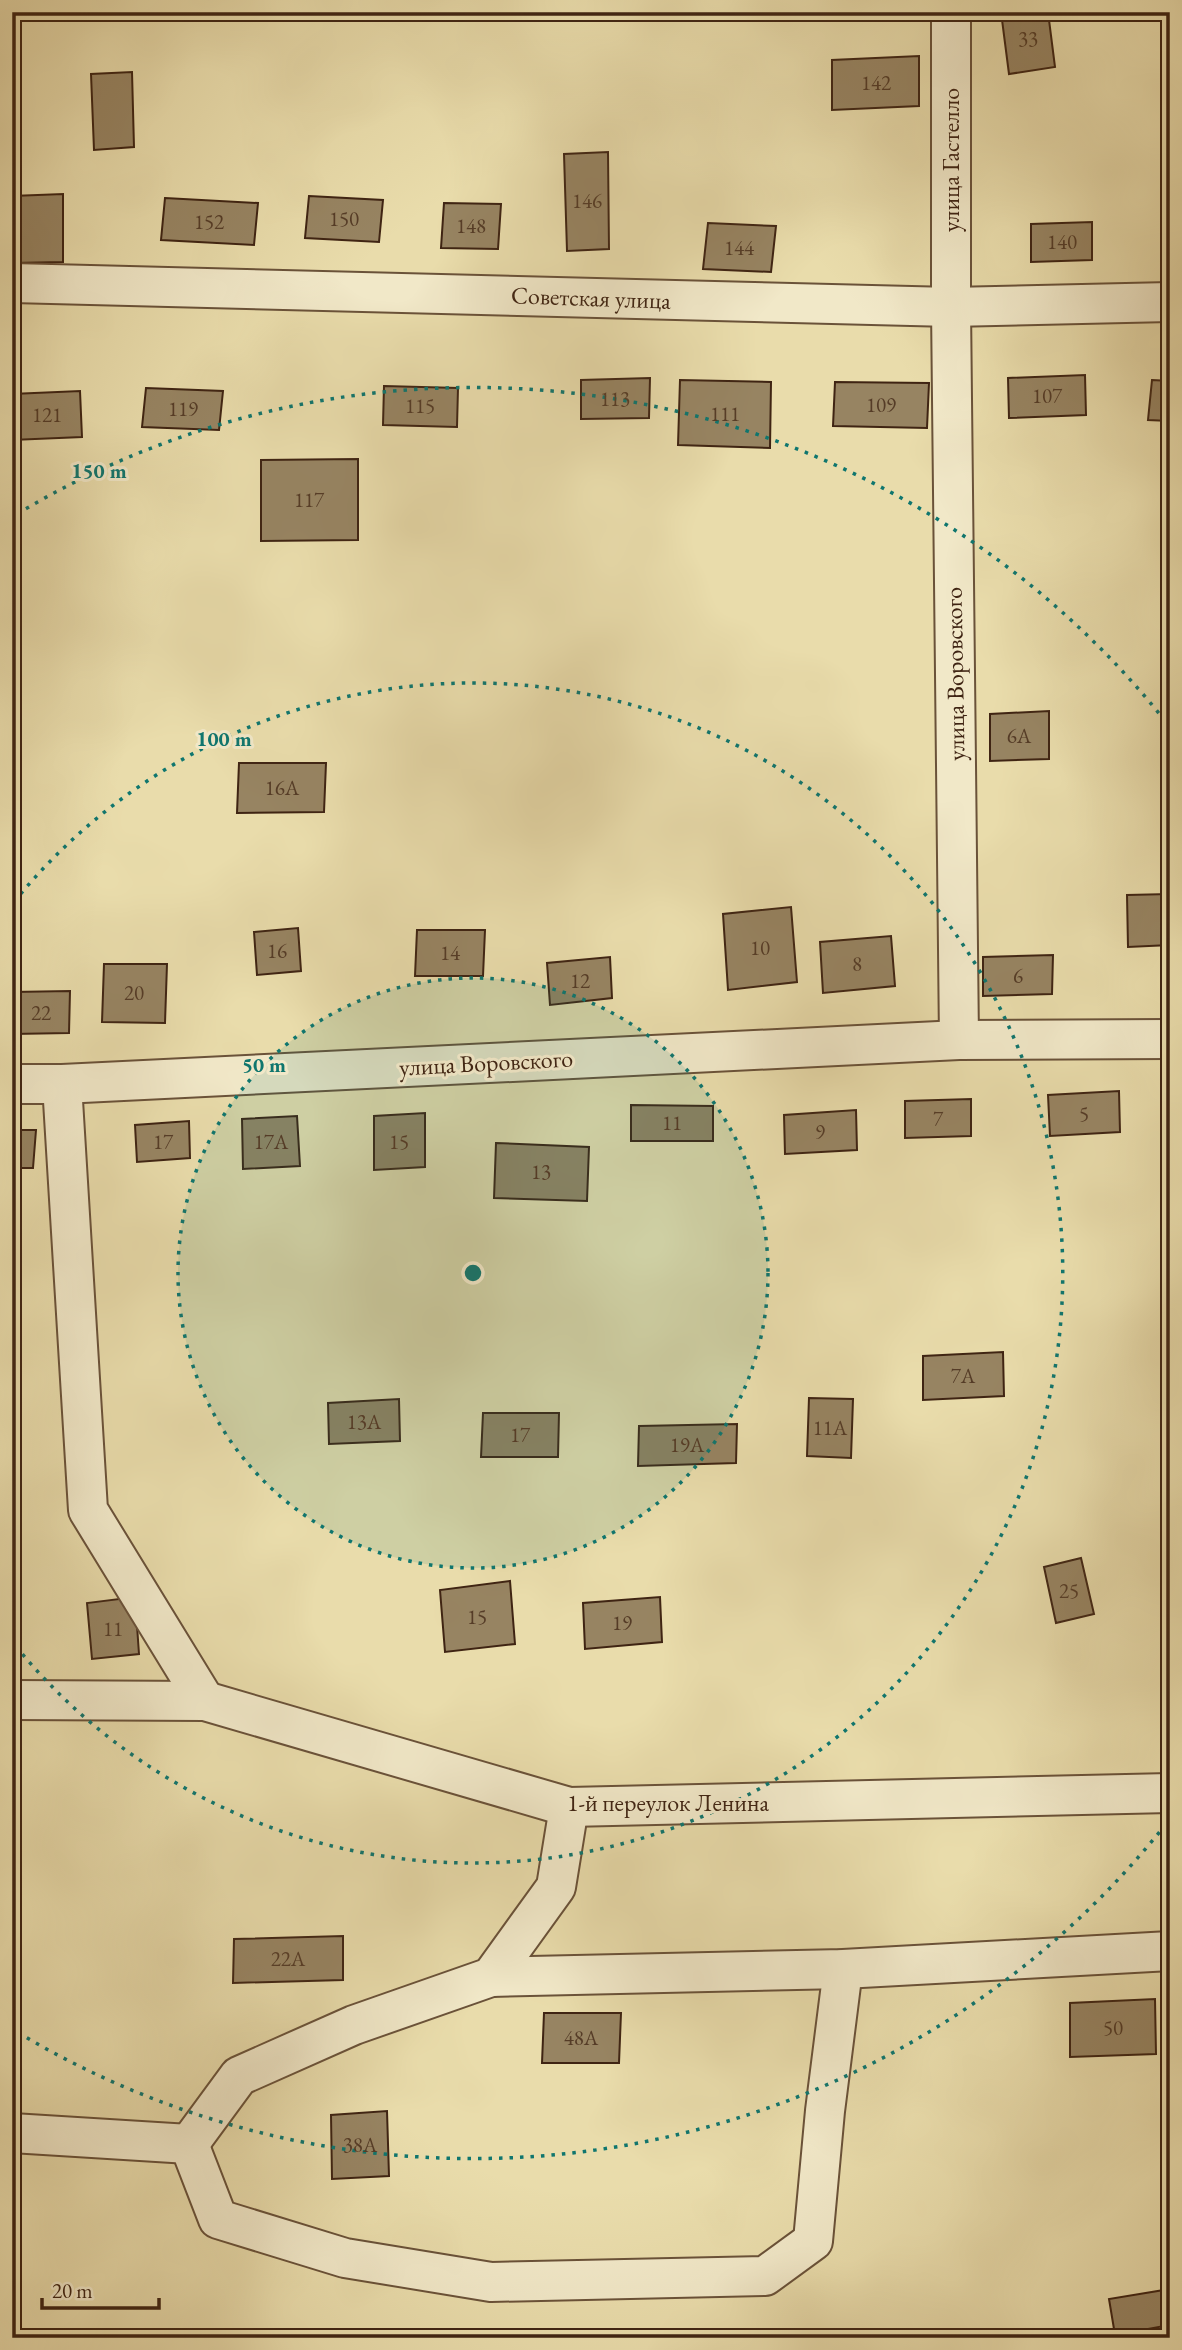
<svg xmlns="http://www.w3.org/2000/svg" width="1182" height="2350" font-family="'EB Garamond',serif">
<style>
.building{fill:#978462;stroke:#3f2413;stroke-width:2}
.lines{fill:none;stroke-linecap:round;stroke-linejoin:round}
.minor-casing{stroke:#6a5239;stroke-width:42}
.minor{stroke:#f1e8c8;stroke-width:38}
.ring{fill:none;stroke:#0f766e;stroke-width:3.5;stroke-dasharray:3.5 7}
.labels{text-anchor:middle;stroke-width:6;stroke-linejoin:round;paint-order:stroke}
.number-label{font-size:21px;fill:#553c27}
.street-label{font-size:24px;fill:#3f2413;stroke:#f1e8c8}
.centre{fill:#0f766e;stroke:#f1e8c8;stroke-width:3.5}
.ring-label{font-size:21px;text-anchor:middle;font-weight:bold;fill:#0f766e;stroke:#f1e8c8;stroke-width:6;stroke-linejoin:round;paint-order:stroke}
</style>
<rect width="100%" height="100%" fill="#e9dcab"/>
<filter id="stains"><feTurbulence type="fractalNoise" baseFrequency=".00286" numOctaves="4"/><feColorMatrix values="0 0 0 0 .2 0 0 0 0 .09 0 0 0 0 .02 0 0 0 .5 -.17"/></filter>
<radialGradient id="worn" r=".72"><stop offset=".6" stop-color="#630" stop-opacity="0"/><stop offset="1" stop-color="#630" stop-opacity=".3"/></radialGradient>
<g class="building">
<path d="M1001,12H1048L1055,67L1009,74Z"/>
<path d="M919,56V106L832,110V60Z"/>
<path d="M132,72L134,147L94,150L91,74Z"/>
<path d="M608,152L609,249L567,251L564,154Z"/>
<path d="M63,194V262L12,263V196Z"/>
<path d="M309,196L383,200L379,242L305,238Z"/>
<path d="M165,198L258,203L254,245L161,240Z"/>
<path d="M444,203L501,204L498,249L441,248Z"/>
<path d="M1092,222V260L1031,262V224Z"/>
<path d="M708,223L776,226L771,272L703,269Z"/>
<path d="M1085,375L1086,415L1009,418L1008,378Z"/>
<path d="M650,378L649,418L581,419V380Z"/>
<path d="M680,380L771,382L770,448L678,445Z"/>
<path d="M1152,380L1170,381V421L1148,420Z"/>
<path d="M835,382L929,383L927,428L833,426Z"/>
<path d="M384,386L458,388L457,427L383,425Z"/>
<path d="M146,388L223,391L219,430L142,427Z"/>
<path d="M80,391L82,437L12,440V394Z"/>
<path d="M358,459V540L261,541V460Z"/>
<path d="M1049,711V759L990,761V714Z"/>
<path d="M239,763H326L324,812L237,813Z"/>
<path d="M1170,894V945L1128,947L1127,895Z"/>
<path d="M791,907L797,982L728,990L723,914Z"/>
<path d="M298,928L301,971L257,975L254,932Z"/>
<path d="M417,930H485L483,976H415Z"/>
<path d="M891,936L895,986L823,993L820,942Z"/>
<path d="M1053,955L1052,994L983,996V957Z"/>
<path d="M610,957L612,998L550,1005L547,963Z"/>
<path d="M104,964H167L165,1023L102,1022Z"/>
<path d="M70,991L69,1033L12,1034V992Z"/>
<path d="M1119,1091L1120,1132L1050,1136L1048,1095Z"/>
<path d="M971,1099V1136L905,1138V1101Z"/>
<path d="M631,1105L713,1106V1141H631Z"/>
<path d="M856,1110L857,1150L785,1154L784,1115Z"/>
<path d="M425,1113V1167L374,1170V1116Z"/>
<path d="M297,1116L300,1166L243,1169L242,1119Z"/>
<path d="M189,1121L190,1158L137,1162L135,1125Z"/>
<path d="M12,1130H36L33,1168H12Z"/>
<path d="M496,1143L589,1147L587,1201L494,1198Z"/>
<path d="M1003,1352L1004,1396L923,1400V1356Z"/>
<path d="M809,1398L853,1399L851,1458L807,1456Z"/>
<path d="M399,1399L400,1441L329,1444L328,1403Z"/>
<path d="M483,1413H559L558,1457H481Z"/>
<path d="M737,1424L736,1463L638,1466L639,1426Z"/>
<path d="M1081,1558L1094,1614L1056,1623L1044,1567Z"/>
<path d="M510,1581L515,1644L445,1652L440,1590Z"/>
<path d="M135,1597L139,1654L92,1659L87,1603Z"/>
<path d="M660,1597L662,1642L585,1649L583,1603Z"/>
<path d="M343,1936V1980L233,1983L234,1939Z"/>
<path d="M1155,1999L1156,2054L1070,2057V2003Z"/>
<path d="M544,2013H621L619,2063H542Z"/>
<path d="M387,2111L389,2176L332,2179L331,2115Z"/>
<path d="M1170,2289V2325L1115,2335L1109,2299Z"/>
</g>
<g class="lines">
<g class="minor-casing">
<g id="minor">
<path d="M951,12V307L959,1040"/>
<path d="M12,283L951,307L1170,302"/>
<path d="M12,1084H62L959,1040L1170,1039"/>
<path d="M62,1084L88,1510L205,1701"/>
<path d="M12,1700L205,1701L569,1807L1170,1793"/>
<path d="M491,1977L843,1969L1170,1951"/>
<path d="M12,2133L189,2144"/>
<path d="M189,2144L218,2219L345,2258L491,2282L765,2276L813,2241L825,2111L843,1969"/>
<path d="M189,2144L239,2076L354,2025L491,1977L556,1887L569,1807"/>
</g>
</g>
<use href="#minor" class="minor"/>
</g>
<circle cx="473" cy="1273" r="295" fill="#0f766e" fill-opacity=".12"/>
<g class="ring">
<circle cx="473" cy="1273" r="295"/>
<path d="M14 902A590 590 0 1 1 14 1644"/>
<path d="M1166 1824A885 885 0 0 1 17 2032M17 514A885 885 0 0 1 1166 722"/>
</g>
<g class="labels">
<g class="number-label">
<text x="1028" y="46">33</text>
<text x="876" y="90">142</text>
<text x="587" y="208">146</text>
<text x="344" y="226">150</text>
<text x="209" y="229">152</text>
<text x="471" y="233">148</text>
<text x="1062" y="249">140</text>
<text x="739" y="255">144</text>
<text x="1047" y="403">107</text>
<text x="615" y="406">113</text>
<text x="881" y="412">109</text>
<text x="420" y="413">115</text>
<text x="183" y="416">119</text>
<text x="725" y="421">111</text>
<text x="47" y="422">121</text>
<text x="309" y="507">117</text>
<text x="1019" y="743">6А</text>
<text x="282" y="795">16А</text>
<text x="760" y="955">10</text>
<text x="277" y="958">16</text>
<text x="450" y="960">14</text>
<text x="857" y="971">8</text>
<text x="1018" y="983">6</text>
<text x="580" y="988">12</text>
<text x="134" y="1000">20</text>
<text x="41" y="1020">22</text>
<text x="1084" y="1121">5</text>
<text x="938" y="1126">7</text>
<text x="672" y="1130">11</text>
<text x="820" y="1139">9</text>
<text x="163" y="1149">17</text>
<text x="271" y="1149">17А</text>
<text x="399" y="1149">15</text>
<text x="541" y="1179">13</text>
<text x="963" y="1383">7А</text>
<text x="364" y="1429">13А</text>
<text x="830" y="1435">11А</text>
<text x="520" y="1442">17</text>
<text x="687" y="1452">19А</text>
<text x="1069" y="1598">25</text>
<text x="477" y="1624">15</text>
<text x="622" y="1630">19</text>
<text x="113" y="1636">11</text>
<text x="288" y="1966">22А</text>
<text x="1113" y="2035">50</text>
<text x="581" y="2045">48А</text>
<text x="360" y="2152">38А</text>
</g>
<g class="street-label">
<text transform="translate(951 160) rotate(-90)" y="8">улица Гастелло</text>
<text transform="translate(591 298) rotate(2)" y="8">Советская улица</text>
<text transform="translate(955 674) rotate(-91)" y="8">улица Воровского</text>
<text transform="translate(486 1063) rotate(-3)" y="8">улица Воровского</text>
<text x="668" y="1811">1-й переулок Ленина</text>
</g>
</g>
<circle cx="473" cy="1273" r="10" class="centre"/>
<g class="ring-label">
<text x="99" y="478">150 m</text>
<text x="224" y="746">100 m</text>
<text x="264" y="1072">50 m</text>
</g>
<rect width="1182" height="2350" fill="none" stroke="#e9dcab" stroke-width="42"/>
<rect x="14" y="14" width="1154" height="2322" fill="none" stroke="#3f2413" stroke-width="3.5"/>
<rect x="21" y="21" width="1140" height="2308" fill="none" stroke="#3f2413" stroke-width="2"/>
<path d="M42 2298v10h117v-10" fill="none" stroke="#3f2413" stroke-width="3.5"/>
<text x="52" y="2298" font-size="21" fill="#3f2413" stroke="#f1e8c8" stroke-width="5" paint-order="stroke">20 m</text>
<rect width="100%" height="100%" filter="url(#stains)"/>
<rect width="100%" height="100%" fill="url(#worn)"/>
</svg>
